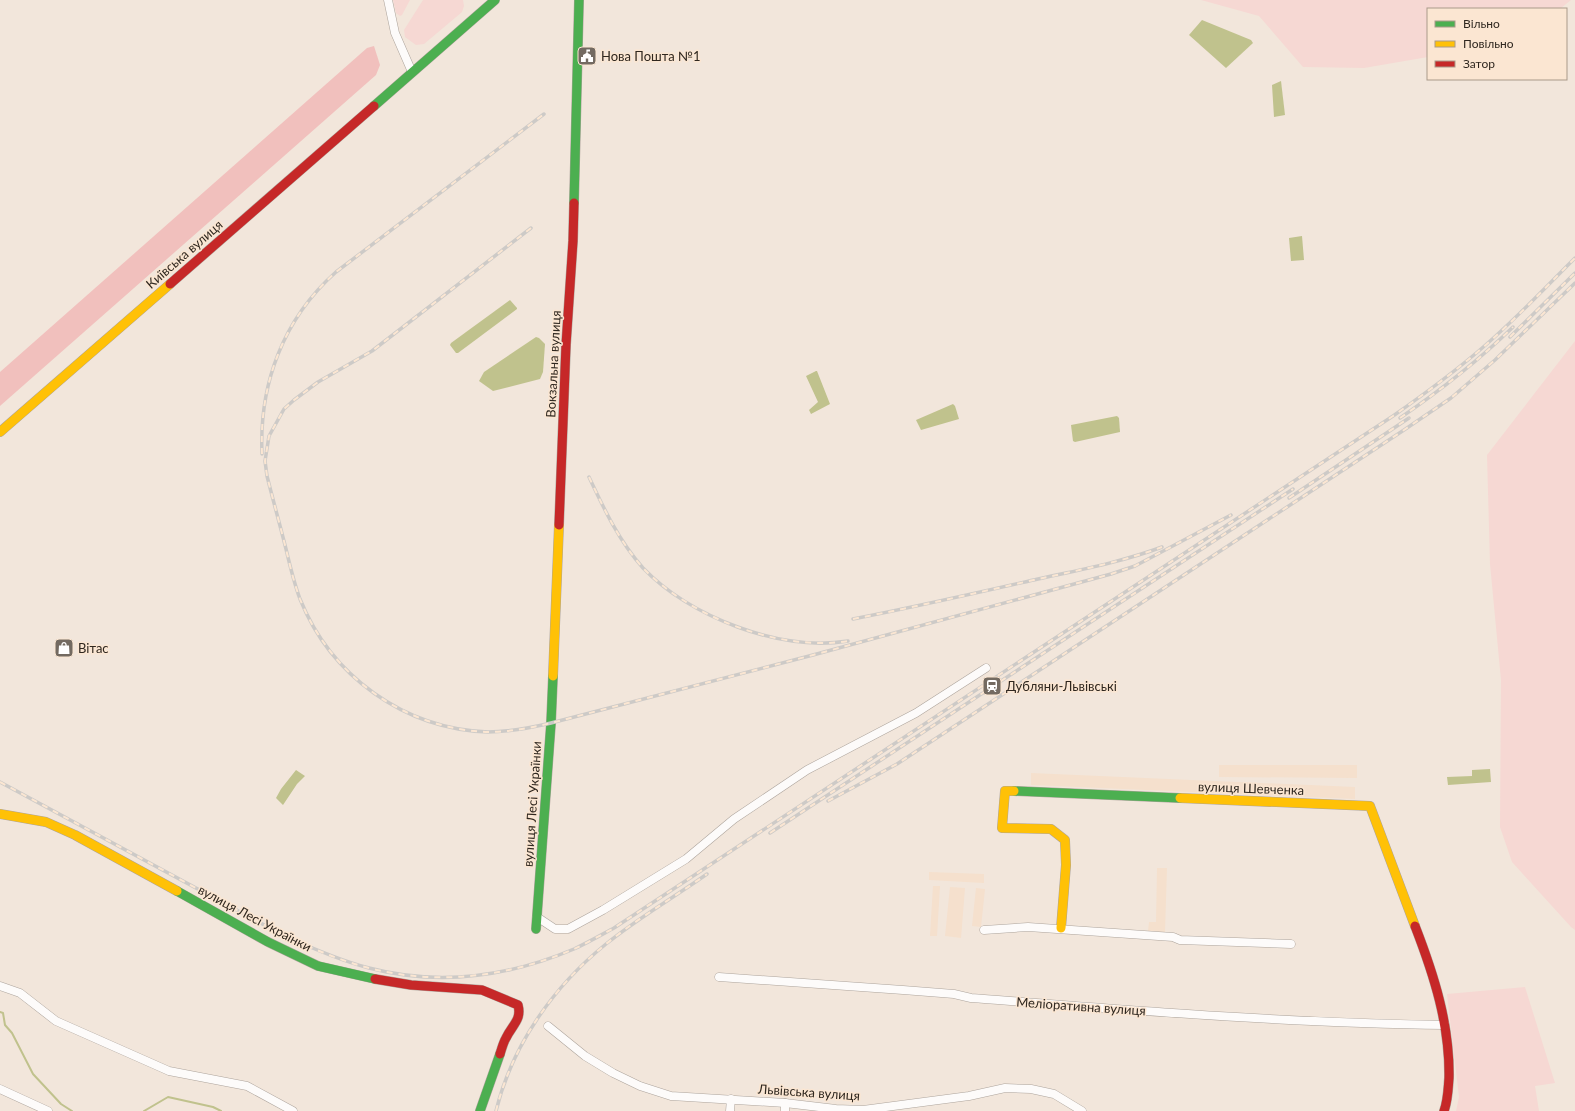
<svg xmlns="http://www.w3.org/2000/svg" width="1575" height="1111" font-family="Lato,sans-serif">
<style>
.built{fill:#f5e0cd}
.green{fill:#f6d8d3}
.forest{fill:#f1c0bd}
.water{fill:#c0c28d}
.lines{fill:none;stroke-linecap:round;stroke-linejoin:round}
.stream{stroke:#c0c28d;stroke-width:2}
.street-casing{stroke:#ada49c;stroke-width:9}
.fast-casing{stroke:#ada49c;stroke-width:10}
.slow-casing{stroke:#ada49c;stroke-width:10}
.jam-casing{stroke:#ada49c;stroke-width:10}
.street{stroke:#fdfbfa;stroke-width:8}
.fast{stroke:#4caf50;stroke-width:9}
.slow{stroke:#ffc107;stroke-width:9}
.jam{stroke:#c62828;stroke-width:9}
.rail-casing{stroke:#cdcac7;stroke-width:3.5}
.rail{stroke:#fbe6d2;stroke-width:2;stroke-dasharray:6;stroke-linecap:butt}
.labels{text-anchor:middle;stroke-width:3;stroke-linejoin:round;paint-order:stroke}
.poi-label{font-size:13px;fill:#2f271f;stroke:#fbe6d2;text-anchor:start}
.street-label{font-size:13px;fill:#2f271f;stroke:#fbe6d2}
</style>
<rect width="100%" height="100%" fill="#f2e6db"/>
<g class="built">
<path d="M1219,765H1357V778L1219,777Z"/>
<path d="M1031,773L1355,787V799L1031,785Z"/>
<path d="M1157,868H1167L1165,932L1148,931L1149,922H1156Z"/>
<path d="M929,872L984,874V883L929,880Z"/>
<path d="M933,886H940L937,936H930Z"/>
<path d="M950,887L965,888L961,938L945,936Z"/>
<path d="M976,888L985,889L981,927L972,926Z"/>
</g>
<g class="green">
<path d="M393,0H410L402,15L400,16L396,13Z"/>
<path d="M423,0H463L464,6L462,12L424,44L416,45L405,37L404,30Z"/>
<path d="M1201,0H1571L1560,9H1428V57L1364,68L1303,67L1259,16Z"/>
<path d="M1575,341V930L1571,927L1512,862L1500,827L1501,680L1490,564L1487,455Z"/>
<path d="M1525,987L1555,1083L1535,1086L1539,1111H1456L1459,1097L1447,994Z"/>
</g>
<path class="forest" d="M374,46L380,65L376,75L0,406V372L367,48Z"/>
<g class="water">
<path d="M1202,20L1251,40L1253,43L1226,68L1189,35Z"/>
<path d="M1281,81L1285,115L1274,117L1272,85Z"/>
<path d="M1302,236L1304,260L1291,261L1289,238Z"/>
<path d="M510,300L517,308V309L458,353H456L450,345L451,343Z"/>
<path d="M536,337L539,338L545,344L543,372L540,379L493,391L479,381L484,372Z"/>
<path d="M816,371H817L830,404L811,414L809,410L818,402L806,376Z"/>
<path d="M953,404L955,406L959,419L921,430L916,420Z"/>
<path d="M1117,416L1119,418L1120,432L1075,442L1073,441L1071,425Z"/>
<path d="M1490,769L1491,782L1448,785L1447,777L1472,776V770Z"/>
<path d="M296,770L305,776L297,784L283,805L276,798L281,789Z"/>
</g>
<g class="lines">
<g class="stream">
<path d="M0,1012L3,1013L5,1025L12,1033L33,1074L61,1104L72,1111"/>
<path d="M144,1111L168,1097L213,1107L221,1111"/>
</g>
<g class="street-casing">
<g id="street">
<path d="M388,0L395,33L412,72"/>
<path d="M537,917L555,929H568L603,910L686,859L734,819L807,770L916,713L986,668"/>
<path d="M984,930L1028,927L1173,937L1180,940L1291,944"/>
<path d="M719,977L903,990L954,994L971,998C1129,1010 1287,1023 1445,1025"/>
<path d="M0,986L20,993L56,1021L169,1071L247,1086L293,1111"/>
<path d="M548,1026L585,1056L613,1073L640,1086L671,1096L785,1103L836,1109L863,1110L969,1096L1005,1088L1031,1089L1054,1094L1082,1111"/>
<path d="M0,1089L48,1111"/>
<path d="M730,1111L731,1099"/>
<path d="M785,1111V1103"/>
</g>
</g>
<g class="fast-casing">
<g id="fast">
<path d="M374,106L495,0"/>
<path d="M574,203L579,0"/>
<path d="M1014,791L1180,798"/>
<path d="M177,891L268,942L318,966L375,979"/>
<path d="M536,929L551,723L553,676"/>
<path d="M480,1111L500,1054"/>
</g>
</g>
<g class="slow-casing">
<g id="slow">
<path d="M0,432L170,284"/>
<path d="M553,676L559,525"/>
<path d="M1014,791H1005L1002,828L1051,829L1065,840L1066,865L1061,928"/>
<path d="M1180,798L1370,806L1415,926"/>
<path d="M0,814L46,822L75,835L177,891"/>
</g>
</g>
<g class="jam-casing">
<g id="jam">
<path d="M170,284L374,106"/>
<path d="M559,525L566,345L573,241L574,203"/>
<path d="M1415,926C1434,975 1450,1025 1449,1078C1448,1090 1448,1100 1444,1111"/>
<path d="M375,979L411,985L482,990L518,1005C522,1020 512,1025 506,1038C503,1043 502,1048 500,1054"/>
</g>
</g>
<use href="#street" class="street"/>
<use href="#fast" class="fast"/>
<use href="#slow" class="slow"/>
<use href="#jam" class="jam"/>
<g class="rail-casing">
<g id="rail">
<path d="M531,228L372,351L318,382L294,400L284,409L269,436L265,461L267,476C273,500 280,525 286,549C290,566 294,583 300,599C331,676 404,729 488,732C509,732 530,728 551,723L813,655L1111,574L1135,566L1231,515"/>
<path d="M1510,337L1575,273"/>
<path d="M1400,418C1441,390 1477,362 1513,327"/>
<path d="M262,454C259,384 283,319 336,272L544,114"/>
<path d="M589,477C604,509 619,541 643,568C690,617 780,652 848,641"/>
<path d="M1289,498L1409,418"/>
<path d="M853,619C915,607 976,593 1038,579C1079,570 1122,562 1162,547"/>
<path d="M0,782L281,934C309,947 338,960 369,968C438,986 508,977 574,949C587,943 601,935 614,928L1393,416C1423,395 1453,373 1481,349C1514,321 1544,289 1575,258"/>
<path d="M828,801L897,764L1404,430L1451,398L1495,360L1575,283"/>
<path d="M770,833L1293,489"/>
<path d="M496,1111C512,1045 554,986 606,944C638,918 673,898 707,874"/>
</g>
</g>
<use href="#rail" class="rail"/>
</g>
<defs>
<g id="civic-square" transform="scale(1)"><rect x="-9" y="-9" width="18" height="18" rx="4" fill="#736a61" stroke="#fbe6d2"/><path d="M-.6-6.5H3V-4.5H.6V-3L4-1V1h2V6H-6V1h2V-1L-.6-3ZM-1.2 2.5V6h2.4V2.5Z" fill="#fff"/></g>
<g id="shop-square" transform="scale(1)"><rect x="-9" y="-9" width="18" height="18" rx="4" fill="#736a61" stroke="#fbe6d2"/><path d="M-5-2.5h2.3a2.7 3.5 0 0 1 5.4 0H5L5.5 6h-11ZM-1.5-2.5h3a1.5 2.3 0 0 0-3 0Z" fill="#fff"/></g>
<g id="station-square" transform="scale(1)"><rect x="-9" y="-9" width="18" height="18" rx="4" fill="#736a61" stroke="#fbe6d2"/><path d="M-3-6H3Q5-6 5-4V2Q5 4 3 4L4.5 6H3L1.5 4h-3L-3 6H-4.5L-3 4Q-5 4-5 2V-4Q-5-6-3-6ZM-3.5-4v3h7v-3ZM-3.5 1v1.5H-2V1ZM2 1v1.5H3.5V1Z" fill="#fff"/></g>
</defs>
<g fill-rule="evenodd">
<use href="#civic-square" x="587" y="56"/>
<use href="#shop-square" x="64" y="648"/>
<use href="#station-square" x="992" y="686"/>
</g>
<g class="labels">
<g class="poi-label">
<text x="601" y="61">Нова Пошта №1</text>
<text x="78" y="653">Вітас</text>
<text x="1006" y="691">Дубляни-Львівські</text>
</g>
<g class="street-label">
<text transform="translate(184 254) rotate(-41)" y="5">Київська вулиця</text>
<text transform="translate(553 364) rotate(-87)" y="5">Вокзальна вулиця</text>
<text transform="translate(1251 788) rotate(2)" y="5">вулиця Шевченка</text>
<text transform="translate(532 804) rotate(-86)" y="5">вулиця Лесі Українки</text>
<text transform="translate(255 918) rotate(28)" y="5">вулиця Лесі Українки</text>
<text transform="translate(1081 1006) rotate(4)" y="5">Меліоративна вулиця</text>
<text transform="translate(809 1092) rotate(4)" y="5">Львівська вулиця</text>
</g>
</g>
<rect x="1427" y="8" width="140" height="72" fill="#fbe6d2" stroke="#a99a8a"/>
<rect x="1435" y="21" width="20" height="6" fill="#4caf50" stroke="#a99a8a"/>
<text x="1463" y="28" font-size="12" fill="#2f271f">Вільно</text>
<rect x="1435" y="41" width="20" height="6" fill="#ffc107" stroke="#a99a8a"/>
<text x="1463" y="48" font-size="12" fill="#2f271f">Повільно</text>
<rect x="1435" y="61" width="20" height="6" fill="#c62828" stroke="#a99a8a"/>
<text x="1463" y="68" font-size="12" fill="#2f271f">Затор</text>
</svg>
